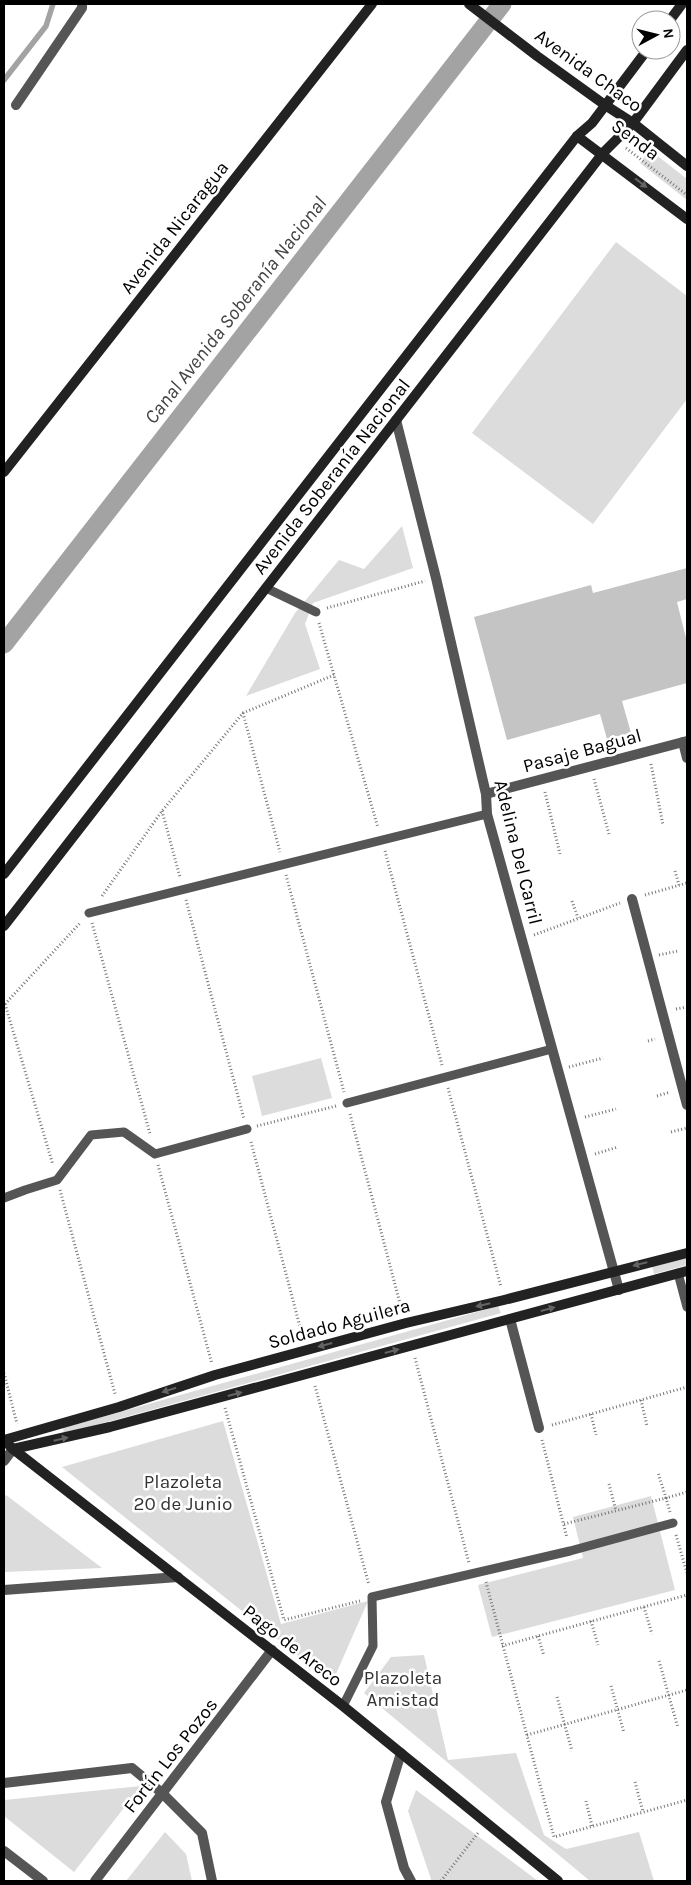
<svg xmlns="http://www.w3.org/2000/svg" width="691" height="1885" font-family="Karla,sans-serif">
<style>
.green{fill:#dcdcdc}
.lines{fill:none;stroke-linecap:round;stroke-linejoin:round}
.stream{stroke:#a3a3a3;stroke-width:5.5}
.canal{stroke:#a3a3a3;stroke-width:19}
.building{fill:#c4c4c4}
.path{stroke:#777;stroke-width:3;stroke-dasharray:1 2.5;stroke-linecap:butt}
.lane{stroke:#555;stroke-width:9}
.street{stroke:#555;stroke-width:10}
.secondary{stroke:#222;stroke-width:10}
.oneway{fill:#646464}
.labels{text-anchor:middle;stroke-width:5;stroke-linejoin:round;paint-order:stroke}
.street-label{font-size:19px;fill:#000;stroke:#fff}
.park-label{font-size:19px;fill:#333;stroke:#fff}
.water-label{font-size:20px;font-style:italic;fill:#444;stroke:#fff}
</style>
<rect width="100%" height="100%" fill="#fff"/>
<g class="green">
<path d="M650,150L687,179V200L640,163Z"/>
<path d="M616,242L687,296V399L593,524L472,433Z"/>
<path d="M402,526L413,568L313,603L305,624L320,669L246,696L295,613L339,560L364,569Z"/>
<path d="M321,1058L332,1098L262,1116L252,1076Z"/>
<path d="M687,1257V1265L654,1274L652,1266Z"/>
<path d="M498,1306L501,1313L64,1434L63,1428Z"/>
<path d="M223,1421L281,1624L368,1601L332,1683L62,1467Z"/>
<path d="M6,1495L102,1568L4,1572V1497Z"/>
<path d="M651,1496L675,1590L492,1637L478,1585L583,1558L573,1517Z"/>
<path d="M424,1655L448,1760L516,1753L544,1835L566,1849L639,1832L654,1881H590L364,1693L391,1657Z"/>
<path d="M141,1786L74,1872L4,1816V1800Z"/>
<path d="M416,1790L538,1881H430L431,1879L408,1811Z"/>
<path d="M165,1832L186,1854L192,1881H126Z"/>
</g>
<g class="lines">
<path class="stream" d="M4,80L46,26L53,4"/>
<path class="canal" d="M4,644L502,4"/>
</g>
<path class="building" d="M687,568V599L677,602L687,642V683L622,701L631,733L607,739L600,714L507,740L474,617L591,585L593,593Z"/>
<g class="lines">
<g class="path">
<path d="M626,148L687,195"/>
<path d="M327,608L425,581"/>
<path d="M319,623L378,828"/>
<path d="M243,713L280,852"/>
<path d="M651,764L663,825"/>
<path d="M594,779L609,834"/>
<path d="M545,792L560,854"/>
<path d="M162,811L180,877"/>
<path d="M385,851L442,1065"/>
<path d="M675,871L679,885"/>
<path d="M286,875L344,1092"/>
<path d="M645,895L687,883"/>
<path d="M102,896L162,811L243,713L334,675"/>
<path d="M186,900L244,1119"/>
<path d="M572,901L578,918"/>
<path d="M92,923L150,1134"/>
<path d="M534,935L620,903"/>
<path d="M659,955L678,951"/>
<path d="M5,1004L81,922"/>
<path d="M5,1004L53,1165"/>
<path d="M676,1009L687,1007"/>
<path d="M648,1041L655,1039"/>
<path d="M569,1067L603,1058"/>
<path d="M448,1088L501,1287"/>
<path d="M657,1096L670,1092"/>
<path d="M350,1114L402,1311"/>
<path d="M585,1117L616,1109"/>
<path d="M257,1126L336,1106"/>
<path d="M671,1132L687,1128"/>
<path d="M251,1142L303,1338"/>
<path d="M595,1154L618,1147"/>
<path d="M158,1165L212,1364"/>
<path d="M60,1190L115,1394"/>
<path d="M415,1358L469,1563"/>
<path d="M4,1373L17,1424"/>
<path d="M315,1386L369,1585"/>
<path d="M641,1400L647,1426"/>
<path d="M225,1408L284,1620L360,1601"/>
<path d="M591,1414L596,1435"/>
<path d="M552,1425L687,1387"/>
<path d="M542,1440L567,1538"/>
<path d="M609,1484L616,1511"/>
<path d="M670,1512L666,1498L687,1492"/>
<path d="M564,1524L666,1498L658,1473"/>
<path d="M676,1535L687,1573"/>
<path d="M486,1582L554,1837L687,1800"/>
<path d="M644,1607L652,1634"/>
<path d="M591,1621L598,1645"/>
<path d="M538,1636L544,1656"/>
<path d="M502,1646L687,1595"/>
<path d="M659,1661L678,1728"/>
<path d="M611,1686L624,1733"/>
<path d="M557,1697L572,1751"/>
<path d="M527,1735L687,1690"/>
<path d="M635,1782L643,1812"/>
<path d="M586,1801L592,1826"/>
<path d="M441,1881L478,1833"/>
</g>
<g class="lane">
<path d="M266,588L316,612"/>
<path d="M89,913L487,814"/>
<path d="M347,1103L552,1049"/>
<path d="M4,1198L25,1190L57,1180L91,1135L124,1132L155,1154L247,1129"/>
<path d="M678,1273L687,1307"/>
<path d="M343,1706L373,1646L372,1597L570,1551L673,1523"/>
</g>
<g class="street">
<path d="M16,105L82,8V4"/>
<path d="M396,420L436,578L486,794L487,814L619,1290"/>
<path d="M683,742L687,758"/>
<path d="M486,794L687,741"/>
<path d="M632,899L687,1105"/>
<path d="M510,1319L539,1428"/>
<path d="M4,1461L13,1449"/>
<path d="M4,1590L178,1577"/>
<path d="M401,1753L386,1802L404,1868L411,1881"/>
<path d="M4,1783L132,1768L162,1793L202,1833L212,1881"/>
<path d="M4,1851L43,1881"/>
<path d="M95,1881L272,1650"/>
</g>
<g class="secondary">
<path d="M469,4L537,56L605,105L633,123L687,166"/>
<path d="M670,20L682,4"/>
<path d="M577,136L687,219"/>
<path d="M4,472L372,4"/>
<path d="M4,874L577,136L592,123L647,50"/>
<path d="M4,926L603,153L633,123L687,50"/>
<path d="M4,1440L13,1449L343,1706L558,1881"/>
<path d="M4,1440L119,1407L215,1375L406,1323L504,1300L687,1253"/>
<path d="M13,1449L110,1427L687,1271"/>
</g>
</g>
<defs><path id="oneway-solid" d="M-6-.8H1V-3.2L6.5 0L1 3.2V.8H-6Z" transform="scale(1.25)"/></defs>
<g class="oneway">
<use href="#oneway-solid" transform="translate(641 183) rotate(38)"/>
<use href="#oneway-solid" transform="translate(640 1264) rotate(166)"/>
<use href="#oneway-solid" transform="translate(483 1305) rotate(167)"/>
<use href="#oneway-solid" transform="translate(548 1309) rotate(-15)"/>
<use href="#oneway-solid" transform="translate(325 1345) rotate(165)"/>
<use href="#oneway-solid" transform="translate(392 1351) rotate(-15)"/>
<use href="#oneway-solid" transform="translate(169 1390) rotate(162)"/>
<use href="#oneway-solid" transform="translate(235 1394) rotate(-15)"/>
<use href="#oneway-solid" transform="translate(61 1439) rotate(-13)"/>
</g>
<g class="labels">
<g class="street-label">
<text transform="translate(589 70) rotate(36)" y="7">Avenida Chaco</text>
<text transform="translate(636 139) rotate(37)" y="7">Senda</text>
<text transform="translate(174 227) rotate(-52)" y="7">Avenida Nicaragua</text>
<text transform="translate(331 476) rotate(-52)" y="7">Avenida Soberanía Nacional</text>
<text transform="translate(582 750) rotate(-15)" y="7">Pasaje Bagual</text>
<text transform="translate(519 852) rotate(76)" y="7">Adelina Del Carril</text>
<text transform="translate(339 1323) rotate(-15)" y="7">Soldado Aguilera</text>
<text transform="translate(293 1645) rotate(38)" y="7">Pago de Areco</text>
<text transform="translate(170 1755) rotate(-52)" y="7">Fortín Los Pozos</text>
</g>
<g class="park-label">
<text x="183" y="1488">Plazoleta<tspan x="183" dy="22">20 de Junio</tspan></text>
<text x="403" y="1684">Plazoleta<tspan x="403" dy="22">Amistad</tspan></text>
</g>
<g class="water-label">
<text transform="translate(235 310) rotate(-52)" y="7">Canal Avenida Soberanía Nacional</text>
</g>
</g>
<rect width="691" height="1885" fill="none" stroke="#000000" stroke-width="10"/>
<g transform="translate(656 35) rotate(83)"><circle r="24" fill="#ffffff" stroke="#999999"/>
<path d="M0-4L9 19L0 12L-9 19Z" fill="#000000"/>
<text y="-8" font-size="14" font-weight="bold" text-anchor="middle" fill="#000000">N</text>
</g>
</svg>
